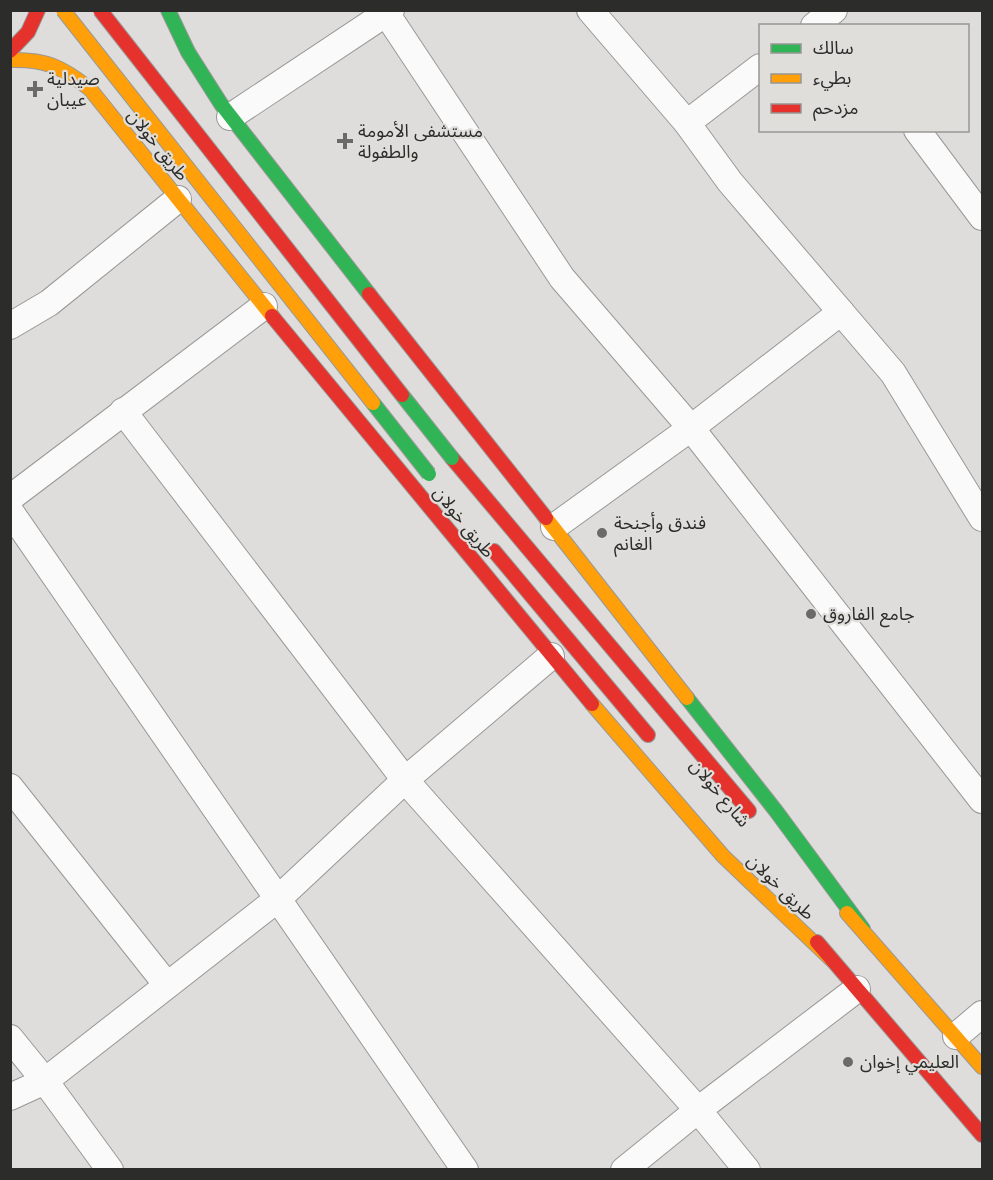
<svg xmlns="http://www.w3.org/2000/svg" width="993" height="1180" font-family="Helvetica,'Noto Sans Arabic',sans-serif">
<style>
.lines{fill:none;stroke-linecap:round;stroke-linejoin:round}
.street-casing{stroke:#999897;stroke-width:28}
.fast-casing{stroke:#999897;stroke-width:16}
.slow-casing{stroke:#999897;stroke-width:16}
.jam-casing{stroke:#999897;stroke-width:16}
.street{stroke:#fafafa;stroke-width:26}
.fast{stroke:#30b455;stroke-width:14}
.slow{stroke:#ff9f0a;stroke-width:14}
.jam{stroke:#e5322d;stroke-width:14}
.fast-bridge-casing{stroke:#999897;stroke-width:16;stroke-linecap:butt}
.slow-bridge-casing{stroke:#999897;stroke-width:16;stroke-linecap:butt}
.jam-bridge-casing{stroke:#999897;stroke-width:16;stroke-linecap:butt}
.fast-bridge{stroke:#30b455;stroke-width:14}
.slow-bridge{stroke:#ff9f0a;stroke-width:14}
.jam-bridge{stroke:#e5322d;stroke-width:14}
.poi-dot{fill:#6a6a69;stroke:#dfdeda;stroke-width:2}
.labels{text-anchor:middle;stroke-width:4.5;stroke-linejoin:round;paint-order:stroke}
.poi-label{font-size:18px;fill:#2c2c2b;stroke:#dfdeda;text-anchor:start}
.street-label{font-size:18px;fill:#2c2c2b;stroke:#dfdeda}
</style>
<rect width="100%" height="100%" fill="#dedddb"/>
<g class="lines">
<g class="street-casing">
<g id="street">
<path d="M590,10L687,123L730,182L893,373L982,518"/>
<path d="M386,13L562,278L691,428L982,800"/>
<path d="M814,26L834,10"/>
<path d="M230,117L391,10"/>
<path d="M687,123L760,67"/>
<path d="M917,130L982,217"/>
<path d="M10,326L49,303L178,199"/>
<path d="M123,411L405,780L551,656"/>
<path d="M10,498L264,306"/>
<path d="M10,511L465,1170"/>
<path d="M554,527L691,428L841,312"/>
<path d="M10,787L167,985"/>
<path d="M956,1036L982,1014"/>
<path d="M10,1038L45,1081L110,1170"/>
<path d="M10,1097L45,1081L279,898L405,780L698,1110L747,1170"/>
<path d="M624,1170L698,1110L857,989"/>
</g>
</g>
<g class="fast-casing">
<g id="fast">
<path d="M168,10L188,52L221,104L369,294"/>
<path d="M687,698L776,811L863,929"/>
</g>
</g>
<g class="slow-casing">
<g id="slow">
<path d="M10,60C46,59 62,67 90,89L272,316"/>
<path d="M546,518L687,698"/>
<path d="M592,704L723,856L832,960"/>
<path d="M847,913L982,1067"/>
</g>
</g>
<g class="jam-casing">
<g id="jam">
<path d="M10,51L28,32L38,10"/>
<path d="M369,294L546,518"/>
<path d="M272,316L592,704"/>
<path d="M452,458L749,811"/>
<path d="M494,551L648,735"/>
<path d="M817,942L982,1135"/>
</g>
</g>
<use href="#street" class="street"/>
<use href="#fast" class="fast"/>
<use href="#slow" class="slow"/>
<use href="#jam" class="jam"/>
<g class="fast-bridge-casing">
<g id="fast-bridge">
<path d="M402,395L452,458"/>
<path d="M373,403L429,474"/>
</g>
</g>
<g class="slow-bridge-casing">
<path id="slow-bridge" d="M63,10L373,403"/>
</g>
<g class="jam-bridge-casing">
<path id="jam-bridge" d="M100,10L402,395"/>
</g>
<use href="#fast-bridge" class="fast-bridge"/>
<use href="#slow-bridge" class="slow-bridge"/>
<use href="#jam-bridge" class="jam-bridge"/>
</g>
<g class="poi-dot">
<path d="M32 80h6v6h6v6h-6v6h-6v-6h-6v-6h6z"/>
<path d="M342 132h6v6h6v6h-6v6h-6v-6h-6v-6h6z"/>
<circle cx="602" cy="533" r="6"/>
<circle cx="811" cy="614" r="6"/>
<circle cx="848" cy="1062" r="6"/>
</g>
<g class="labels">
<g class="poi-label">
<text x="47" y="85">صيدلية<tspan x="47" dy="21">عيبان</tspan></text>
<text x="358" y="137">مستشفى الأمومة<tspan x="358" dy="21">والطفولة</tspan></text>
<text x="614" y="529">فندق وأجنحة<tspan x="614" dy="21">الغانم</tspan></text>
<text x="823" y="620">جامع الفاروق</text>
<text x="860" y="1068">العليمي إخوان</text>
</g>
<g class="street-label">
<text transform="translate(158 145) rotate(51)" y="6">طريق خولان</text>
<text transform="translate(464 522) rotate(51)" y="6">طريق خولان</text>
<text transform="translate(720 793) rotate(50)" y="6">شارع خولان</text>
<text transform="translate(781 887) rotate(44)" y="6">طريق خولان</text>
</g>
</g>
<rect width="993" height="1180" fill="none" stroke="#2c2c2b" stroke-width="24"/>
<rect x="759" y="24" width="210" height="108" fill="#dfdeda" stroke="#979794" stroke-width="1.5"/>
<rect x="771" y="44" width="30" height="9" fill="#30b455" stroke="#979794" stroke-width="1.5"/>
<text x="813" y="54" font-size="18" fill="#2c2c2b">سالك</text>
<rect x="771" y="74" width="30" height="9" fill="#ff9f0a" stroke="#979794" stroke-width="1.5"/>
<text x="813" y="84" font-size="18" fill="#2c2c2b">بطيء</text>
<rect x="771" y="104" width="30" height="9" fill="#e5322d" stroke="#979794" stroke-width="1.5"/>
<text x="813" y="114" font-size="18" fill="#2c2c2b">مزدحم</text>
</svg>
